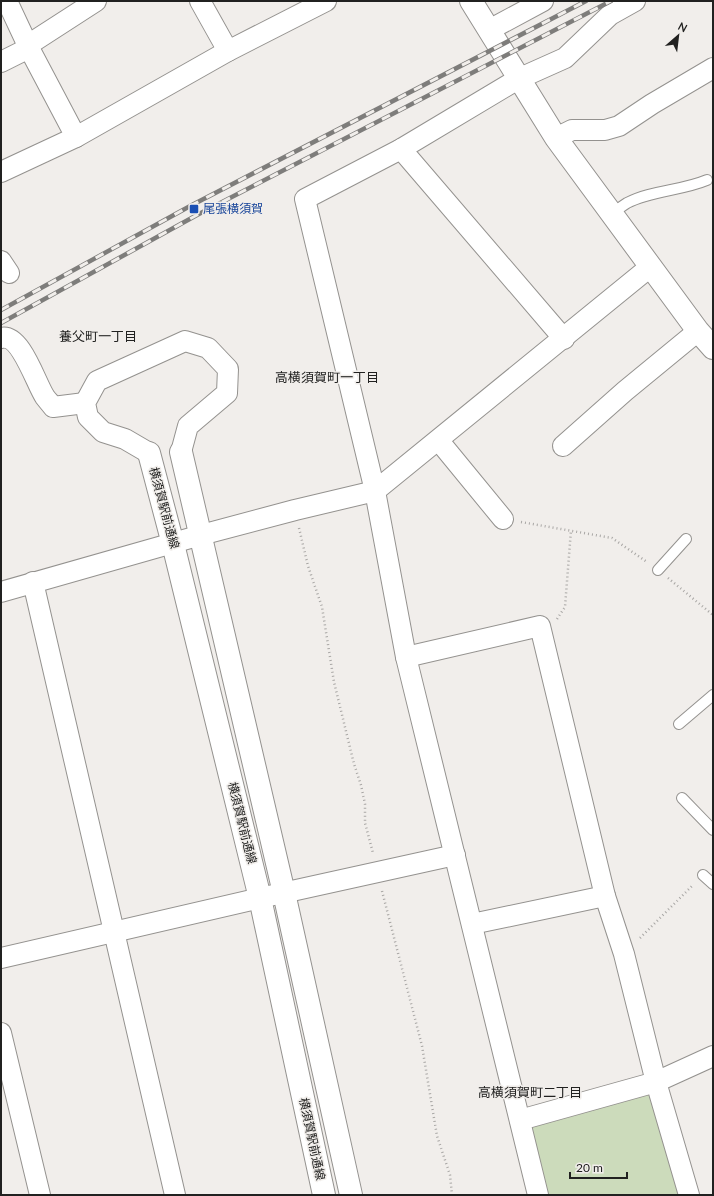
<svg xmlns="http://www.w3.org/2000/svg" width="714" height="1196" font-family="Lato,'Noto Sans JP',sans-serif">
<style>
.green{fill:#ccdbbb}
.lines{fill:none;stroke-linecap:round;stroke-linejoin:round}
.service-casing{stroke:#94928f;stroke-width:12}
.minor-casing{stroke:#94928f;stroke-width:22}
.tertiary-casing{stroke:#94928f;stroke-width:24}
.path{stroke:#a9a7a5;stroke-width:2.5;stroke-dasharray:1 3;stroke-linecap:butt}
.service{stroke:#fff;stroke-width:10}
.minor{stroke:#fff;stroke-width:20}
.tertiary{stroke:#fff;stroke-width:22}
.rail-casing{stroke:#7e7d7b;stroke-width:4.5}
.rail{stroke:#f1eeeb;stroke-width:3;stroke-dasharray:9;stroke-linecap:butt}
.transit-dot{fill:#1a4fb4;stroke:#f1eeeb;stroke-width:1.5}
.labels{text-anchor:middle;stroke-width:3;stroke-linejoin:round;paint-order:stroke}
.transit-label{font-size:12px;fill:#164399;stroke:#f1eeeb;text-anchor:start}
.street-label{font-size:12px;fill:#212120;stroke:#f1eeeb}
.neighbourhood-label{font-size:13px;fill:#212120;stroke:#f1eeeb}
</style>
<rect width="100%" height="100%" fill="#f1eeeb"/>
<path class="green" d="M647,1094L655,1099L682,1195H544L529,1127Z"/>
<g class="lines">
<g class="service-casing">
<g id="service">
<path d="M612,214C617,210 622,206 627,203C652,190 681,191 707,180"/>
<path d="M658,570L686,539"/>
<path d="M679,724L713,695"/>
<path d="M682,798L713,830"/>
<path d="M703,875L713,884"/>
</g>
</g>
<g class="minor-casing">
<g id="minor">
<path d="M7,1L29,48L76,137"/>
<path d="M200,1L228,51"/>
<path d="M489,30L543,1"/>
<path d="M28,45L96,1"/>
<path d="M1,62L29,48"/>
<path d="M556,138L572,130H605L619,126L652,104L713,68"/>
<path d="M401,149L564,339"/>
<path d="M1,172L76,137L228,51L326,1"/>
<path d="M1,261L9,273"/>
<path d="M1,338C21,333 36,384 45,397C48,401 51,404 53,407L85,403"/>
<path d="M439,441L503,519"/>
<path d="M563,446L625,391L698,331"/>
<path d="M149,453L125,439L103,432L88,417L85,403L97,381L185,341L208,348L228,369L227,393L188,426L181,452"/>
<path d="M33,582L175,1195"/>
<path d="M1,592L201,535L295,510L375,491L650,267"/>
<path d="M406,657L540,626L605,896L624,954L656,1082L689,1195"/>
<path d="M472,924L605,896"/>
<path d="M1,958L260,898L455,855"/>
<path d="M1,1033L40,1195"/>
<path d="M520,1120L656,1082L713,1056"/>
<path d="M538,1195L406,657L375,491L305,199L401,149L518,79L565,58L610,15L635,1"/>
</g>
</g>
<g class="tertiary-casing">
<g id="tertiary">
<path d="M471,1L556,138L698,331L713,348"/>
<path d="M181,452L284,893L351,1195"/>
<path d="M149,453L173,544L260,898L324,1195"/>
</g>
</g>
<g class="path">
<path d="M521,522L612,538L647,562"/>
<path d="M299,528L308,566L322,607L334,682L354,764L361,785L365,804V823L373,853"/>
<path d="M668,578L713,615"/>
<path d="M557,619L565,607L571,530"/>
<path d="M382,891L422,1046L437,1136L450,1175L452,1195"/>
<path d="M640,938L693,885"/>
</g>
<use href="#service" class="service"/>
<use href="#minor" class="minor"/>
<use href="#tertiary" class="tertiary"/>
<g class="rail-casing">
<g id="rail">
<path d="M1,310L192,205L586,1"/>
<path d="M1,323L197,215L611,1"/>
</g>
</g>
<use href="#rail" class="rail"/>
</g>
<rect class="transit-dot" x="189" y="204" width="10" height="10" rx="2"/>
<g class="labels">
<g class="transit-label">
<text x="203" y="213">尾張横須賀</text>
</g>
<g class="street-label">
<text transform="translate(164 508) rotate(75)" y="4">横須賀駅前通線</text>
<text transform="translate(242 823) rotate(76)" y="4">横須賀駅前通線</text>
<text transform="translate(312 1139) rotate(78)" y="4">横須賀駅前通線</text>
</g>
<g class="neighbourhood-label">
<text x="98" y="341">養父町一丁目</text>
<text x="327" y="382">高横須賀町一丁目</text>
<text x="530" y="1097">高横須賀町二丁目</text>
</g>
</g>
<rect width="714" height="1196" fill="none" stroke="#212120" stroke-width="4"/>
<g transform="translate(678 36) rotate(28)" stroke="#f1eeeb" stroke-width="3" paint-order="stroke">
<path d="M0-3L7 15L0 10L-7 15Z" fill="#212120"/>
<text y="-6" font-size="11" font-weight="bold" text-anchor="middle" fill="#212120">N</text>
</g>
<path d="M570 1172v6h57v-6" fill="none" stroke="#212120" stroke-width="2"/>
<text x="576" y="1172" font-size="12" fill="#212120" stroke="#f1eeeb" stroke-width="3" paint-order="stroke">20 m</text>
</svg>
